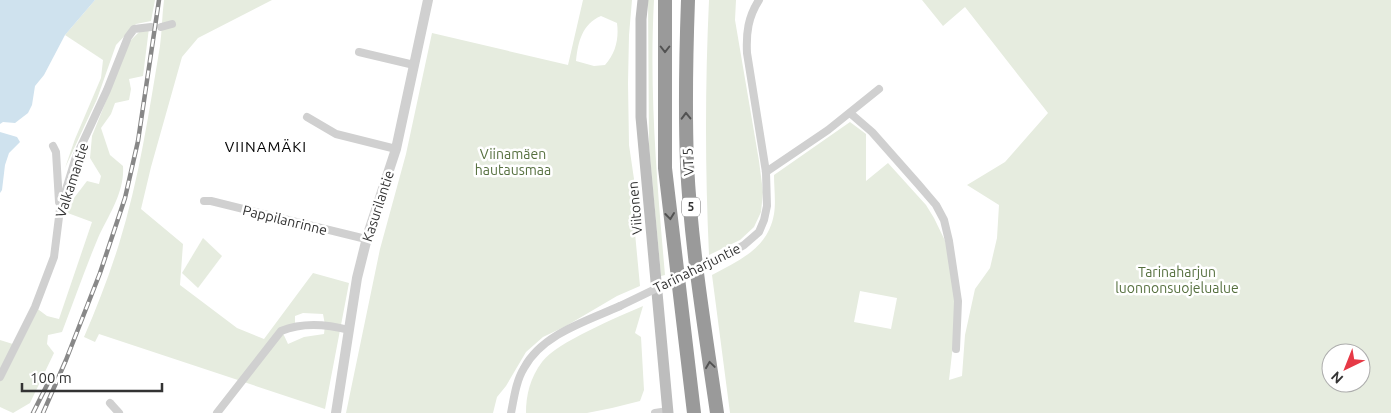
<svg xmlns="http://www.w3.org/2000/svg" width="1391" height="413" font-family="Ubuntu,sans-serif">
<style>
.green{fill:#e6ecdf;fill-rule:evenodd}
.water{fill:#cfe2ee}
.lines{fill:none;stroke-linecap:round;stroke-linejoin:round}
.minor{stroke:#d0d0d0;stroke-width:8}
.tertiary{stroke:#d0d0d0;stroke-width:10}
.secondary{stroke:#bdbdbd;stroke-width:11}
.motorway{stroke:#9a9a9a;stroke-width:14}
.rail-casing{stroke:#888;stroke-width:4.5}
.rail{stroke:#fff;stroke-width:2.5;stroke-dasharray:8;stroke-linecap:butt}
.minor-bridge{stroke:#d0d0d0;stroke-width:8}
.oneway{stroke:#525252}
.labels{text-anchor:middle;stroke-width:5;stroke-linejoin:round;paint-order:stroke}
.shield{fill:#fff;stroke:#707070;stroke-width:1}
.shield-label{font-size:12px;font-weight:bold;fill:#333}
.park-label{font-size:14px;fill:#56703f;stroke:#fff}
.street-label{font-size:14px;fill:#333;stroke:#fff}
.neighbourhood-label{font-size:15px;letter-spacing:1px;fill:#000;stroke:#fff}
</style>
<rect width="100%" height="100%" fill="#fff"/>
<g class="green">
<path d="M95,0H155L151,21L136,24L116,45L97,99L65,168L75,139L101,78L103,60L65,35Z"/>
<path d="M164,0H272L198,38L182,57L151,167L141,209L183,244L180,285L237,328L264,339L313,273L349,283L325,409L99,334L95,342L84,337C97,307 109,276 119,244C139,180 149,112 160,46C162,31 162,15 164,0ZM303,313L323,314L325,325L324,334L304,337L288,344L282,331L295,325V316Z"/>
<path d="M583,0H632L629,35L628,83L629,145L634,179L635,233L640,286L617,296L566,326L543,337L526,352L506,386L497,397L493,413H346L380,249L406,154L432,33L568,65ZM601,16L617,23C619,38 616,53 605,65L594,66L576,61C578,42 582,24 601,16Z"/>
<path d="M648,0H654C649,92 657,183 665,275L661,276L649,146Z"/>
<path d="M709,0H736L735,20L759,161L763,192L761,212L754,227L740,240L709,255C705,170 705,85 709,0Z"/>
<path d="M922,0H1391V413H730L712,275C739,260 768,249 774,214C776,202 774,187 774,175L850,122L866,134V181L888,163L926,205L934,218L950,251L958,301L949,380L962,376L965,335L975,289L990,268L997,238L999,205L967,185L1005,162L1048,113L965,7L943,26ZM860,291L897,298L891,329L854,322ZM1331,353H1361V383H1331Z"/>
<path d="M149,28L143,76L129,79L131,89L129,100L115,103L111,114L101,128L110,155L123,166C125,192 108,216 98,238C85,269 74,301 62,332L48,335L47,344L54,353L30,403L13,413L0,407V340L16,345L35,307L47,316L59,319L92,222L65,212L66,204L71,202L87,181L99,184L101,176L90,158L92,136L130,41L140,31Z"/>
<path d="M203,238L222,256L198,288L182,273Z"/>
<path d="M643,306L635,333L641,337L644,390L640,401L612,408L587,413H526C526,395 530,378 542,362C557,342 618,317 643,306Z"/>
</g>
<g class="water">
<path d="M0,0H95L65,35L44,75L35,86L32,105L28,113L15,123L3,122L0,124Z"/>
<path d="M0,132L17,137L20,142L9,153L5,165L2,190L0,193Z"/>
</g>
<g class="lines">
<g class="minor">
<path d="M161,27L172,24"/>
<path d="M359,52L414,65"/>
<path d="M850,113L872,132L918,184L936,205L944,220L949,241L958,301L956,349"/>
<path d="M307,117L336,134L396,149"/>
<path d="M53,146L56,152L59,202"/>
<path d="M766,172L828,130L879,89"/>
<path d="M204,201H211L366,239"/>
<path d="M732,252L744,245L759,232L764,220L767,206L766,172L747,53C746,33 748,17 759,0"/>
<path d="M0,377L35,307L54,257L60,209L76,157L107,90L128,37L134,29L151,27"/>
<path d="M110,403L119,413"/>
<path d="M217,413L281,331C303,322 326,324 349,330"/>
<path d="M511,413C514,398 516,381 524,368C542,334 587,321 620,306"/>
<path d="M655,413L668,411"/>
</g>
<path class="tertiary" d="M336,413L357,278L368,234L396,149L428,0"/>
<path class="secondary" d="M643,0L641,19V117L668,413"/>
<g class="motorway">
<path d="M665,0V168L694,413"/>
<path d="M688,0C686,55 685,109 687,164C691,247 705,330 717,413"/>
</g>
<g class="rail-casing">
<g id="rail">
<path d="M33,413L48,383"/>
<path d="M43,413L66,360L100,273L125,198L138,141L159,0"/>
</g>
</g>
<use href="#rail" class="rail"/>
<path class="minor-bridge" d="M620,306L732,252"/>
</g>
<defs><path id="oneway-chevron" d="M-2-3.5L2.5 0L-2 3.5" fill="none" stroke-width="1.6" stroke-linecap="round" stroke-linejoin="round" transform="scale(1.25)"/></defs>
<g class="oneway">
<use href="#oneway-chevron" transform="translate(665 49) rotate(90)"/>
<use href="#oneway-chevron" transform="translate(686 116) rotate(-91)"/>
<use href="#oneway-chevron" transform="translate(670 216) rotate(83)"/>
<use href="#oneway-chevron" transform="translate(710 365) rotate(-98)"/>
</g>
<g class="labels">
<rect class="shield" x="682" y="197.5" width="18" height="19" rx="4"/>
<g class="shield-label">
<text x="691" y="211">5</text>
</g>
<g class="park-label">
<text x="513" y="159">Viinamäen<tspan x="513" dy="16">hautausmaa</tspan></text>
<text x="1177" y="277">Tarinaharjun<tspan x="1177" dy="16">luonnonsuojelualue</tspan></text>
</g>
<g class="street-label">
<text transform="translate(688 162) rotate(-93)" y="5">VT 5</text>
<text transform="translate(72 180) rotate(-72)" y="5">Valkamantie</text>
<text transform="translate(378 206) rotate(-72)" y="5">Kasurilantie</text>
<text transform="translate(635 208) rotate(-95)" y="5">Viitonen</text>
<text transform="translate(285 220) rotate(14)" y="5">Pappilanrinne</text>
<text transform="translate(697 268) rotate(-26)" y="5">Tarinaharjuntie</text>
</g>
<g class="neighbourhood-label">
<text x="266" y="152">VIINAMÄKI</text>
</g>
</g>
<g transform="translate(1346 368) rotate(223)"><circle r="24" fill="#ffffff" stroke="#adadad"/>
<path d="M0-4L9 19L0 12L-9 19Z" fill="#e63946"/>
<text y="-8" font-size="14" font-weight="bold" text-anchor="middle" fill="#333333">N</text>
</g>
<path d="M22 383v8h140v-8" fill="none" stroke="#333333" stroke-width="2.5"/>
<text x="30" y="383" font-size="15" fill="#333333" stroke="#ffffff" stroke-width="4" paint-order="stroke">100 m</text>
</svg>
